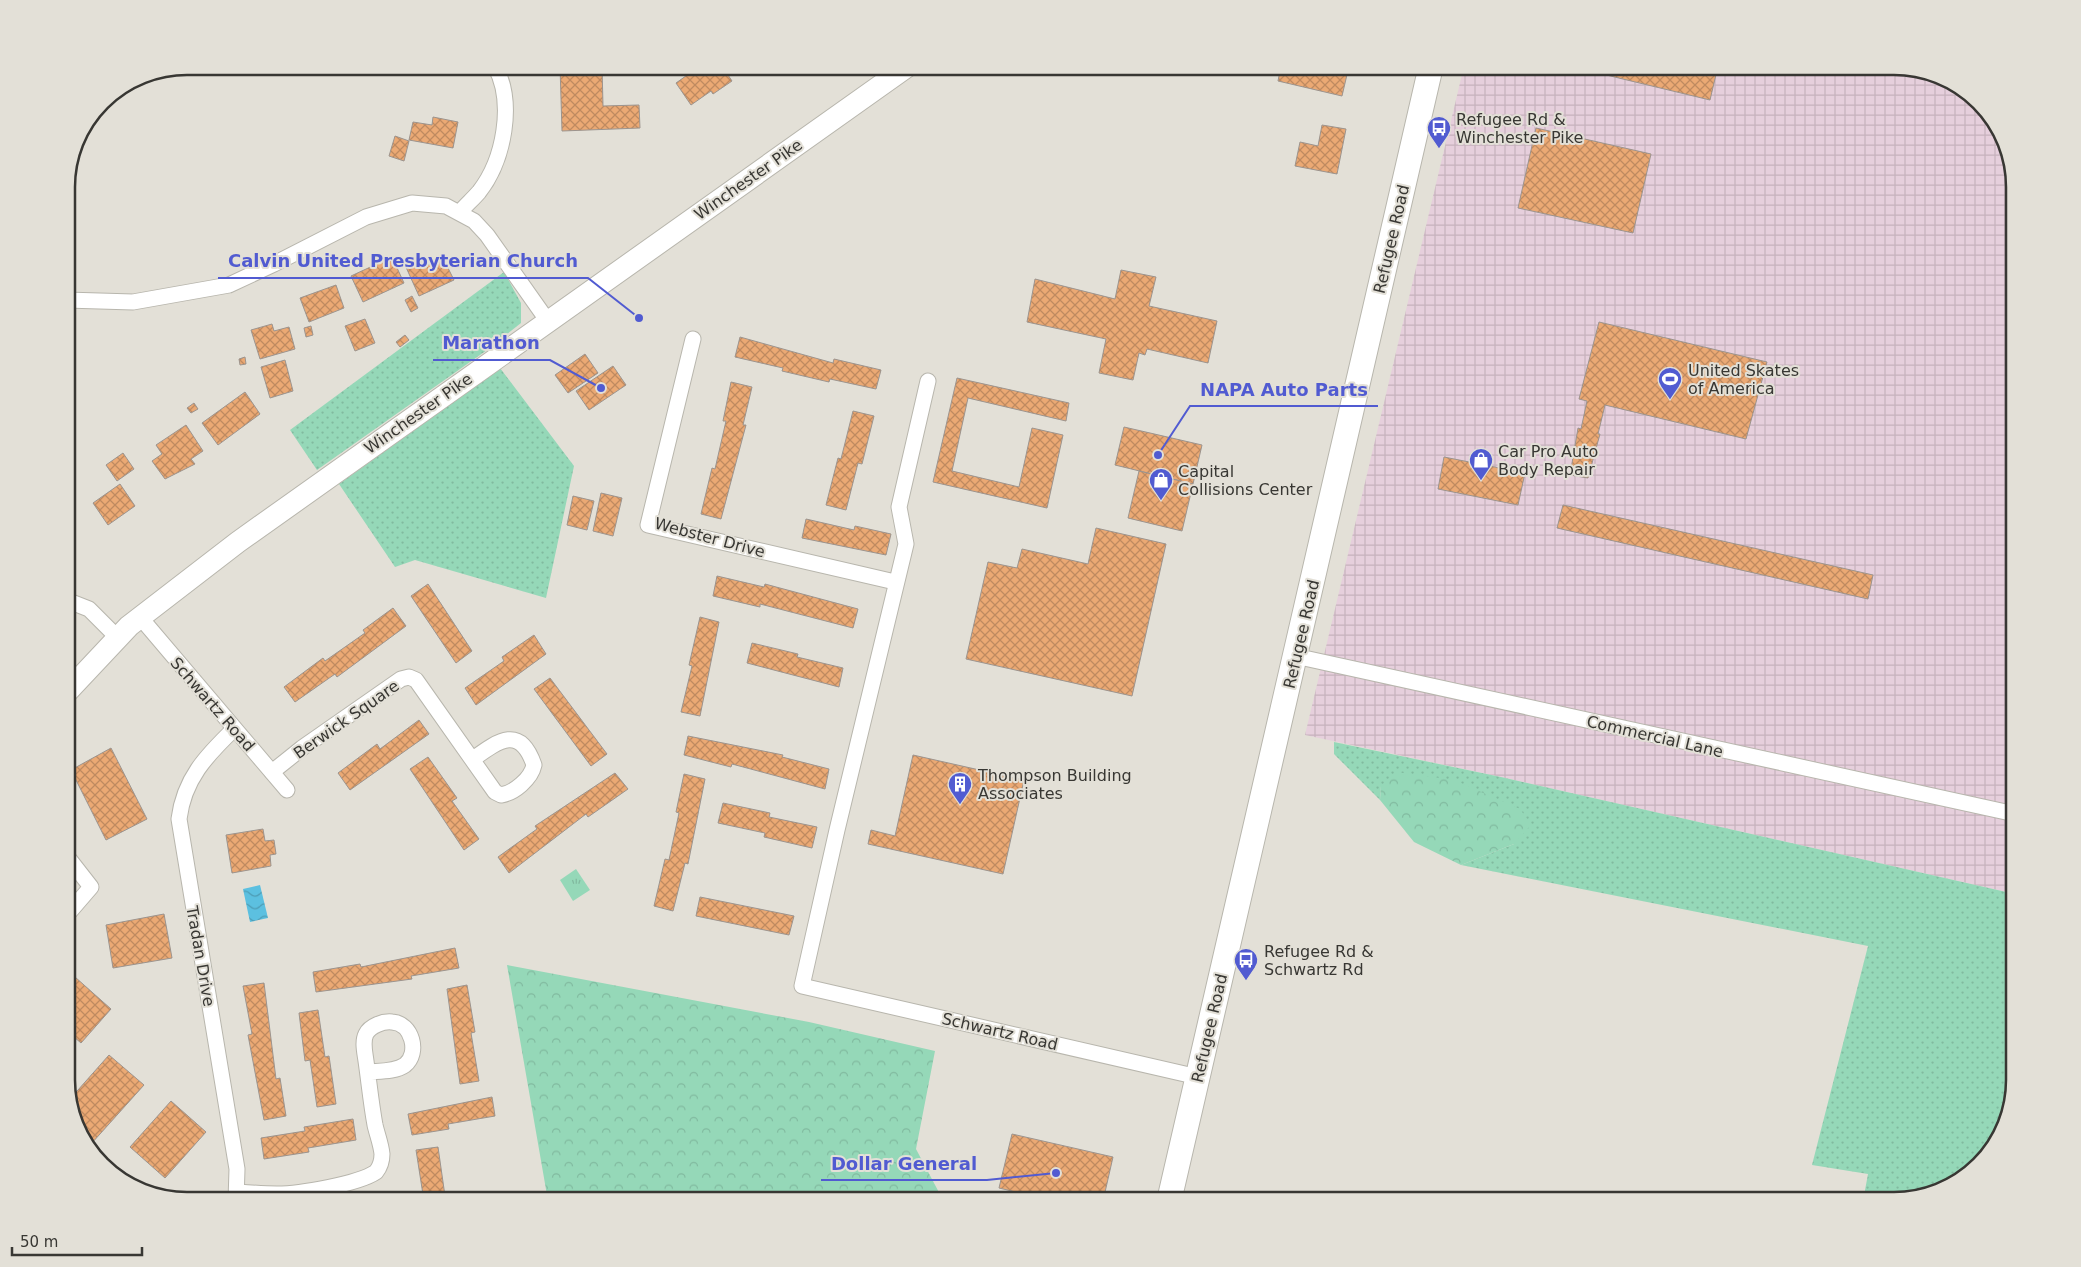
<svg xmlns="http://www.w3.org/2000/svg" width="2081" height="1267" font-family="'DejaVu Sans',sans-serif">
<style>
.industrial{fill:url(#industrial-grid)}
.grass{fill:url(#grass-dots)}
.forest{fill:url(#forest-crowns)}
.park{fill:url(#park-tufts)}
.water{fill:url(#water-waves)}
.building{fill:url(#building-cross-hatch);stroke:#9c948e}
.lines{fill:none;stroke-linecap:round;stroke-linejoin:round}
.street-casing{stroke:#b8b6ad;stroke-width:17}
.secondary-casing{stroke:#b8b6ad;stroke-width:23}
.primary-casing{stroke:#b8b6ad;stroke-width:26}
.street{stroke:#fff;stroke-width:15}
.secondary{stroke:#fff;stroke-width:21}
.primary{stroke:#fff;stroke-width:24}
.labels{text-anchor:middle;stroke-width:4;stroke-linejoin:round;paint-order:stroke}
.poi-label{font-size:16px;fill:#383733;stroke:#e3e0d7;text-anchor:start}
.street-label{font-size:16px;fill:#383733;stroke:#e3e0d7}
.rim{fill:none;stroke:#383733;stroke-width:2.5}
.leader{fill:none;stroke:#515bd1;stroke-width:2}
.callout-dot{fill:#515bd1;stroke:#e3e0d7;stroke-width:2}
.callout-label{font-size:18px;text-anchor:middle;font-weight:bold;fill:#515bd1;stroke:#e3e0d7;stroke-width:4;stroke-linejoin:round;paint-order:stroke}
</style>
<defs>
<pattern id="industrial-grid" width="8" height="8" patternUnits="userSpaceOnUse" patternTransform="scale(1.25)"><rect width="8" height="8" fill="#e6cfdc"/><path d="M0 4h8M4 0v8" fill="none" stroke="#c6b2bd"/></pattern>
<pattern id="grass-dots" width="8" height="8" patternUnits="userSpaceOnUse" patternTransform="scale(1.25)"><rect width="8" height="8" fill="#95d8b8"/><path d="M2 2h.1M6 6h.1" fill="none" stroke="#81ba9f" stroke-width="1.8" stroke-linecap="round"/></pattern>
<pattern id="forest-crowns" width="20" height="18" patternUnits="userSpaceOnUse" patternTransform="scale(1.25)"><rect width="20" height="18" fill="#95d8b8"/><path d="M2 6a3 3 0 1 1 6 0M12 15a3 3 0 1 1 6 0" fill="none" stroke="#81ba9f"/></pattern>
<pattern id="park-tufts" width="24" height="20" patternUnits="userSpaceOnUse" patternTransform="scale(1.25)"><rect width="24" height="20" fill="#95d8b8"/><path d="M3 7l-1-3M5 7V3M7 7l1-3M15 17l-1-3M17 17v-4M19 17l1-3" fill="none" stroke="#81ba9f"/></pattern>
<pattern id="water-waves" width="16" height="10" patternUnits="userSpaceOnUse" patternTransform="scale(1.25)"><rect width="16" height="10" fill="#5cc0e0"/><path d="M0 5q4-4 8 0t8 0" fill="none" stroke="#4d9db6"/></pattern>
<pattern id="building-cross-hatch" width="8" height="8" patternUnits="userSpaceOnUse" patternTransform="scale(1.25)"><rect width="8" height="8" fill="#eba974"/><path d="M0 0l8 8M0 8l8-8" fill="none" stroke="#bf8a60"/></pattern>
</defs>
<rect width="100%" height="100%" fill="#e3e0d7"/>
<path class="industrial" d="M1464,66H1894L1955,83L1998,126L2015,179V894L1501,777L1305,735Z"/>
<g class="grass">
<path d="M504,272L521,303V323L487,350L317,470L290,430Z"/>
<path d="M500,368L574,466L546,598L415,560L395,567L339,484Z"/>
<path d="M1334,742L1501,777L2015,894V1081L1998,1141L1954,1185L1895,1201H1863L1868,1174L1812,1165L1868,946L1461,865L1514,844L1381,786L1380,800L1334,754Z"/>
</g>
<g class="forest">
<path d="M1397,772L1454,780L1520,809L1531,825L1514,844L1461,865L1414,842L1380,800L1381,786Z"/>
<path d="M507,965L809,1022L935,1051L916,1149L943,1200L947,1201H548Z"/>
</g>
<path class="park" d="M576,869L590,890L573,901L560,880Z"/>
<path class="water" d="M260,885L268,918L250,922L243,889Z"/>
<g class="building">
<path d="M560,66H602L603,106L639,105L640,128L562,131Z"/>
<path d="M700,66H722L732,81L713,94L711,91L691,105L676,83Z"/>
<path d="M1281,66H1349L1342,96L1278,81Z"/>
<path d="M1569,66H1718L1710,100Z"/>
<path d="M433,117L458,122L453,148L409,140L413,122L432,125Z"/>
<path d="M1322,125L1346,129L1337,174L1295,166L1300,142L1318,146Z"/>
<path d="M1536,128L1651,154L1633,233L1518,208Z"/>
<path d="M395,136L409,141L404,161L389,156Z"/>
<path d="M392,257L404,283L363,302L351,276Z"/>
<path d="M422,257L426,266L443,258L454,280L419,296L405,265Z"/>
<path d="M1121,270L1156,277L1149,306L1217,321L1208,363L1147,349L1145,355L1139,353L1133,380L1099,373L1106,339L1027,322L1035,279L1115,299Z"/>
<path d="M336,285L344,308L309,322L300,298Z"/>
<path d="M412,296L418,308L411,312L405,300Z"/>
<path d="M365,319L375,343L355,351L345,326Z"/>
<path d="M1599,322L1767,362L1746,439L1605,405L1598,434H1600L1588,478L1570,475L1578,428L1581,429L1587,401L1579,399Z"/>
<path d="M272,324L274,331L289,327L295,349L260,359L251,330Z"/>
<path d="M311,326L313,335L306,337L304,328Z"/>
<path d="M405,335L409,340L400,347L396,342Z"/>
<path d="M740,337L833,363L834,359L881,370L876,389L830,379L829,382L782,371L783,368L735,357Z"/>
<path d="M585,354L598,373L568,393L555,375Z"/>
<path d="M245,357L246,364L240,365L239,359Z"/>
<path d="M285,360L293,391L270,398L261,367Z"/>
<path d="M613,366L626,385L589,410L576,391Z"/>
<path d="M957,378L1069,403L1066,421L968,398L952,471L1019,487L1032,428L1063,435L1047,508L933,482Z"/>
<path d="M731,382L752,387L743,425H746L721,519L701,514L712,468L715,469L726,421H723Z"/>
<path d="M245,392L260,414L218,445L202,423Z"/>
<path d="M194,403L198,409L191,413L187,408Z"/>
<path d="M853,411L874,416L862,464L858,463L846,510L826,505L838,458L841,459Z"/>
<path d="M186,425L203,451L191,459L195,464L165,479L152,461L162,454L156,445Z"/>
<path d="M1124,427L1202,445L1193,484L1115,465Z"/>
<path d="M123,453L134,469L117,481L106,465Z"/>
<path d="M1444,457L1525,473L1518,505L1438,489Z"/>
<path d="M1139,471L1193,484L1182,531L1128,518Z"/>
<path d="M120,484L135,506L108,525L93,503Z"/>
<path d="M601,493L622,498L613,536L593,531Z"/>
<path d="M573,496L594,501L587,530L567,525Z"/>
<path d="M1563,505L1873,575L1868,599L1557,528Z"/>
<path d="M806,519L854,530L855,526L891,534L886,555L802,538Z"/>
<path d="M1096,528L1166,544L1132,696L966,659L988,562L1017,568L1022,549L1088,564Z"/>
<path d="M717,576L764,587L765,584L858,609L853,628L760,604V607L713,596Z"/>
<path d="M428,584L472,651L456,663L411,596Z"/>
<path d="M393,608L406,626L337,677L335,674L295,702L284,687L323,658L325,661L365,633L363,630Z"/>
<path d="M700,617L719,622L700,716L681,712L692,666L689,665Z"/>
<path d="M534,635L546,654L476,705L465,688L504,661L502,657Z"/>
<path d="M752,643L798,654L797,657L843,668L839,687L747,663Z"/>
<path d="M550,678L607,754L591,766L534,689Z"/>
<path d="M419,720L429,734L350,790L338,773L377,744L380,749Z"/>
<path d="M688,736L783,755L782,757L829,769L825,789L732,764L731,767L684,755Z"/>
<path d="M111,748L147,819L106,840L71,770Z"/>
<path d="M913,755L1024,780L1003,874L868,844L871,830L895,836Z"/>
<path d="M428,757L457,798L452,801L479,839L464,850L410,769Z"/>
<path d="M615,773L628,789L588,817L586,814L509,873L498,857L537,829L535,826Z"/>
<path d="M684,774L705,779L688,864L685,863L673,911L654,906L665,859L669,860L679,813L676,812Z"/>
<path d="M723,803L770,813L769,817L817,827L812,848L764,837L765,833L718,823Z"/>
<path d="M263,829L265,841L274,840L276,854L270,855L271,866L232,873L226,835Z"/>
<path d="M700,897L794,916L789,935L696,916Z"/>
<path d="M164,914L172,958L113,968L106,925Z"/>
<path d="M455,948L459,968L411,976L412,979L316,992L313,972L360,964L361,967Z"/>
<path d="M66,969L111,1009L81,1043L66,1030Z"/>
<path d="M264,983L276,1079L280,1078L286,1116L264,1120L248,1035L252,1034L243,986Z"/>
<path d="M467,985L475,1032L471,1033L479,1081L460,1084L447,989Z"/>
<path d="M318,1010L325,1057L329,1056L336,1104L317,1107L310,1060L305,1061L299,1013Z"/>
<path d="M109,1055L144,1085L91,1144L81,1135L70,1099Z"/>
<path d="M492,1097L495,1116L448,1124L449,1129L412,1135L408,1114Z"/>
<path d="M171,1101L206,1132L165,1178L130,1147Z"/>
<path d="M353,1119L356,1140L308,1148L309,1152L264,1159L261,1138L305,1131L304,1127Z"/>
<path d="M1012,1134L1113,1157L1103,1201H1054L999,1188Z"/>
<path d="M438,1147L445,1196H449L450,1201H424L416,1150Z"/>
</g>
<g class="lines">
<g class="street-casing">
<g id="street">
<path d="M460,212C466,205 473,199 479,192C504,160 515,103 495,66"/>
<path d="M66,300L133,302L229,285L274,264L366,217L412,203L446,206L474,221L487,235L547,320"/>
<path d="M693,339L648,525L895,582"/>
<path d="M928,381L899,507L906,544L837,830L802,986L1198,1077"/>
<path d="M66,600L89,609L118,638"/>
<path d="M140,617L287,790"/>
<path d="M1295,656L2015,814"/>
<path d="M234,729C206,756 184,779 179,819L237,1169L236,1201"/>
<path d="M272,772L302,748L401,679L409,677L416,680L495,792L501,795C514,793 531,779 534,765C520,724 498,741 473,759"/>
<path d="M66,855L91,887L66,916"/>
<path d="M238,1192C251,1193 264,1194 277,1194C299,1194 358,1184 376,1172C380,1167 382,1161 382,1154C381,1144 377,1134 375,1125C371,1103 369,1082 366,1061C365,1053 362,1042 366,1034C370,1026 383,1021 392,1022C412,1023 420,1053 405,1065C395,1072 380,1071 368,1072"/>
</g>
</g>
<g class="secondary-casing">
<path id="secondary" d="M66,693L129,626L238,542L908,66"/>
</g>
<g class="primary-casing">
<path id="primary" d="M1169,1201L1431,66"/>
</g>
<use href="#street" class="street"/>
<use href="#secondary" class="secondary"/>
<use href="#primary" class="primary"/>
</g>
<defs>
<g id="bus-pin" transform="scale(1.25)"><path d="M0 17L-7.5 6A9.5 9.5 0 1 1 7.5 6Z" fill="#515bd1" stroke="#e3e0d7"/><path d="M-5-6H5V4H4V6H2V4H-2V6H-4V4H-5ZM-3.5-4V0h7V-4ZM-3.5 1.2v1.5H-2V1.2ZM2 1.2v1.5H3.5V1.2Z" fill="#fff"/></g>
<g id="stadium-pin" transform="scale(1.25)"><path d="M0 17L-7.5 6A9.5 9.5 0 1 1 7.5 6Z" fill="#515bd1" stroke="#e3e0d7"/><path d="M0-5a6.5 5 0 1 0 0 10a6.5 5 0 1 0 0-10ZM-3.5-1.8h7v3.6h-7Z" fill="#fff"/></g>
<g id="shop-pin" transform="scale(1.25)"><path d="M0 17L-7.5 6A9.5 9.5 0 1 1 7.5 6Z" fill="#515bd1" stroke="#e3e0d7"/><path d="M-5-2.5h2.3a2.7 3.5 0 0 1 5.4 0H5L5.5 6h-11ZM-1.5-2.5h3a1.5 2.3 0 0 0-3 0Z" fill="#fff"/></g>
<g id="building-pin" transform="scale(1.25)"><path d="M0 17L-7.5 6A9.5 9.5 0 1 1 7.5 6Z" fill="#515bd1" stroke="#e3e0d7"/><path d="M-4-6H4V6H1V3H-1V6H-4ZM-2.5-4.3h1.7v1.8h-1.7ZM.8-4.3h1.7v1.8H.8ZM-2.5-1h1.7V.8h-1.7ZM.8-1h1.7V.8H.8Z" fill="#fff"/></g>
</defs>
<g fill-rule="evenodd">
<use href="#bus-pin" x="1439" y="128"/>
<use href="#stadium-pin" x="1670" y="379"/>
<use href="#shop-pin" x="1481" y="460"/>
<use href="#shop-pin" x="1161" y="480"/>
<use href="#building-pin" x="960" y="784"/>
<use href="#bus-pin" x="1246" y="960"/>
</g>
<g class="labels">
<g class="poi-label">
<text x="1456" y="125">Refugee Rd &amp;<tspan x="1456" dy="18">Winchester Pike</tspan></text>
<text x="1688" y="376">United Skates<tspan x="1688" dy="18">of America</tspan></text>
<text x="1498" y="457">Car Pro Auto<tspan x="1498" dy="18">Body Repair</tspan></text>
<text x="1178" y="477">Capital<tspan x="1178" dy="18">Collisions Center</tspan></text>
<text x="978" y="781">Thompson Building<tspan x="978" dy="18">Associates</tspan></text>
<text x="1264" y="957">Refugee Rd &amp;<tspan x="1264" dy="18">Schwartz Rd</tspan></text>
</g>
<g class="street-label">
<text transform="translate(748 179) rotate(-35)" y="6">Winchester Pike</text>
<text transform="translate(1391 239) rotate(-77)" y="6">Refugee Road</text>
<text transform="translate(418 413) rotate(-35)" y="6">Winchester Pike</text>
<text transform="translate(710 537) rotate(15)" y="6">Webster Drive</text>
<text transform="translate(1301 634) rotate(-77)" y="6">Refugee Road</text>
<text transform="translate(213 704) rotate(49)" y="6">Schwartz Road</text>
<text transform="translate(346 719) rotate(-35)" y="6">Berwick Square</text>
<text transform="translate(1655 736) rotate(13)" y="6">Commercial Lane</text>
<text transform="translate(201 956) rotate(80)" y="6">Tradan Drive</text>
<text transform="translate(1209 1028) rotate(-77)" y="6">Refugee Road</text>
<text transform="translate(1000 1031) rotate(13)" y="6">Schwartz Road</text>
</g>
</g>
<path d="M0 0H2081V1267H0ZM187 75H1894A112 112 0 0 1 2006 187V1080A112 112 0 0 1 1894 1192H187A112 112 0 0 1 75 1080V187A112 112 0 0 1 187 75Z" fill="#e3e0d7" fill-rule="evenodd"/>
<path class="rim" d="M187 75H1894A112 112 0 0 1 2006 187V1080A112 112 0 0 1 1894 1192H187A112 112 0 0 1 75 1080V187A112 112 0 0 1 187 75Z"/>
<path class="leader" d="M639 318L588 278H218M601 388L550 360H433M1158 455L1190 406H1378M1056 1173L987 1180H821"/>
<g class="callout-dot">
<circle cx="639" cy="318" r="5"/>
<circle cx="601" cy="388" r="5"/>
<circle cx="1158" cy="455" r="5"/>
<circle cx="1056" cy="1173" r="5"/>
</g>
<g class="callout-label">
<text x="403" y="267">Calvin United Presbyterian Church</text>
<text x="491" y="349">Marathon</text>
<text x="1284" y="396">NAPA Auto Parts</text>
<text x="904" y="1170">Dollar General</text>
</g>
<path d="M12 1247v8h130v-8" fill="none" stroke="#383733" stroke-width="2.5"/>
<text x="20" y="1247" font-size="15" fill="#383733" stroke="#e3e0d7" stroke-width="4" paint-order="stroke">50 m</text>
</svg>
